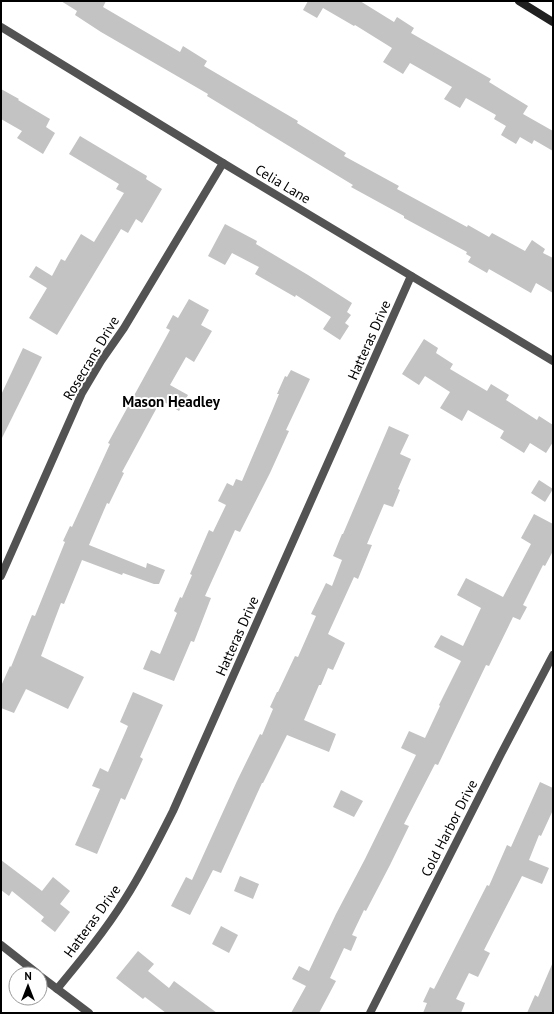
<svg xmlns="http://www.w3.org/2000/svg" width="554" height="1014" font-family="'PT Sans',sans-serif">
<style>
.building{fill:#c3c3c3}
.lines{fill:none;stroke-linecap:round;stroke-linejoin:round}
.minor{stroke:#535353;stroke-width:8}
.secondary{stroke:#202020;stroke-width:8}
.labels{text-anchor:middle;stroke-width:4;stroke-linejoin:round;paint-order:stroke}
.street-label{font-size:14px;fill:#000;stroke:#fff}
.neighbourhood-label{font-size:15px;font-weight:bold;fill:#000;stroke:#fff}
</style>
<rect width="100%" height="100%" fill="#fff"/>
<g class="building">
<path d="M61,1H106L103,7L180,52L183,46L207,61L204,66L298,121L297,123L346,153L344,156L399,186L397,189L467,227L468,225L489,237L492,233L525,251L532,240L545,249L543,253L553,258V293L536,283L531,293L489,269L487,273L468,262L471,257L466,254L467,252L404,218V216L351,187L353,185L207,96L208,94L101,32L75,15L77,11Z"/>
<path d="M308,1H360L394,22L397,17L414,28L411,33L491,79L489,82L528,106L523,114L553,131V151L534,140L532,144L520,137L516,144L501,135L506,126L494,119L496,115L466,98L460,108L444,99L452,87L410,63L403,74L383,62L392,48L355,25L354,26L323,8L317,18L303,10Z"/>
<path d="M1,89L19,99L18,100L50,119L46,127L55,133L43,154L17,138L22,131L1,119Z"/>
<path d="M80,136L147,176L146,179L162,189L142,223L136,219L128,233L121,229L57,335L29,318L47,288L29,277L36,266L52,276L61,259L65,261L81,234L94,242L124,193L116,189L119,184L69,154Z"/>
<path d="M225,224L257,241L256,244L308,275L352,303L347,312L351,315L345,323L349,326L340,340L323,329L331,317L296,295L295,297L255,274L259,267L232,253L225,265L208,256Z"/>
<path d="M189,299L209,310L201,325L212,331L194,362L186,357L170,385L188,395L179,411L161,400L122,472L124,473L109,504L107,503L89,545L146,568L147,563L165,570L159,584H154L123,573L122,575L82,560L64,604L61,603L41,656L84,677L68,709L26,689L14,713L1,708V686L10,666L11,667L32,615L35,616L65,542L63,541L70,526L72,527L110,444L108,443L170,330L166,328L173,315L178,318Z"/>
<path d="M424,339L438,348L436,353L453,364L450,369L487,391L491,384L509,395L506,400L537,420L539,416L553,425V442L546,453L530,443L524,453L500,438L504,431L468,410L462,421L440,408L450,392L425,376L419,385L402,374Z"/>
<path d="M23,348L42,357L1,440V395Z"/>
<path d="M291,370L310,379L286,430L289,431L270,473L240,532L235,530L205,596L211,598L194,642L191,641L174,681L143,669L151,650L160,654L177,613L174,611L180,597L182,598L192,575L190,574L209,530L213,532L226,505L218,501L227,483L233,486L236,479L242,481L272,411L279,394H277L285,376L287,377Z"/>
<path d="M389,426L409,435L400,454L411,459L398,489L400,490L393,507L384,504L367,544L372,545L358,579L354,577L328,634L345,643L333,670L328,668L321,685H319L304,720L336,734L329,752L287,735L263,783H262L221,873L213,870L190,915L171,906L186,877L192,880L237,781L260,734L262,735L273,709L270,707L277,692H278L295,656L298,657L316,616L311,614L326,583L332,586L342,560L333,556L342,534H343Z"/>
<path d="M539,480L553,489L545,502L531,493Z"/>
<path d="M534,514L553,524V551L545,566L543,565L523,605L527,607L520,620L513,617L489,666L486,665L438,765L435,764L404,824L409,826L390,865L366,911L364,910L352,935L357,937L351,951L344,948L330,978L336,981L319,1013H291L306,986L292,979L299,966L309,971L336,914L365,859L416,755L401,748L409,731L425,738L440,706L439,705L461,661L434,647L441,635L463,646L481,608L457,595L466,578L503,597L531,544L521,538Z"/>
<path d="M133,692L163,705L140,757L143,759L125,800L121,798L97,854L75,845L100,789L92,786L100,768L108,772L125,733L128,726L120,722Z"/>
<path d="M540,782L553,788V810L541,836L539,835L529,860L549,868L542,884L522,876L484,950L490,953L478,977L469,973L456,999L465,1003L461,1013H423L427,1003L423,1002L430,987L434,989L487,885L489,886L507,845L511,847Z"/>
<path d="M341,790L363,801L354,817L333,807Z"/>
<path d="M1,860L42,891L53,877L70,891L60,904L70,912L55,932L41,921L44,917L12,891L9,896L1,890Z"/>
<path d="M240,876L259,884L253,899L234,891Z"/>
<path d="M221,926L238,935L229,953L212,944Z"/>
<path d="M138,951L154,964L148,971L169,988L174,981L217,1013H166L145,997L143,999L116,978Z"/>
<path d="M553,962V1013H527L535,995L538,997Z"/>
</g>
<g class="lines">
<g class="minor">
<path d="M1,27L223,163L553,361"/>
<path d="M1,576L82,393L101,361L124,328L223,163"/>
<path d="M1,945L38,974"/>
<path d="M40,976L89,1013"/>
<path d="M57,989C81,960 105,931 125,899C143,871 158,841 173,811L411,276"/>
<path d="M370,1013L501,754L553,655"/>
</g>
<path class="secondary" d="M519,1L553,22"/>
</g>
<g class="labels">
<g class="street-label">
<text transform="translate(283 184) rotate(31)" y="5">Celia Lane</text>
<text transform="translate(369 340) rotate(-66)" y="5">Hatteras Drive</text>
<text transform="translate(91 358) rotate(-59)" y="5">Rosecrans Drive</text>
<text transform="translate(237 636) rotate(-66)" y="5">Hatteras Drive</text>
<text transform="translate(449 828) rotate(-63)" y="5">Cold Harbor Drive</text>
<text transform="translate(92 921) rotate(-54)" y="5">Hatteras Drive</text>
</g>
<g class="neighbourhood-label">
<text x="171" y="407">Mason Headley</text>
</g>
</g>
<rect width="554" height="1014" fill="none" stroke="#000000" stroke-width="4"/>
<g transform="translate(28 986)"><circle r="19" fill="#ffffff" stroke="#999999"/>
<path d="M0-3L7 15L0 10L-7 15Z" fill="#000000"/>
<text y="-6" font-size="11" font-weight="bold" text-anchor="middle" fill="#000000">N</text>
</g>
</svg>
